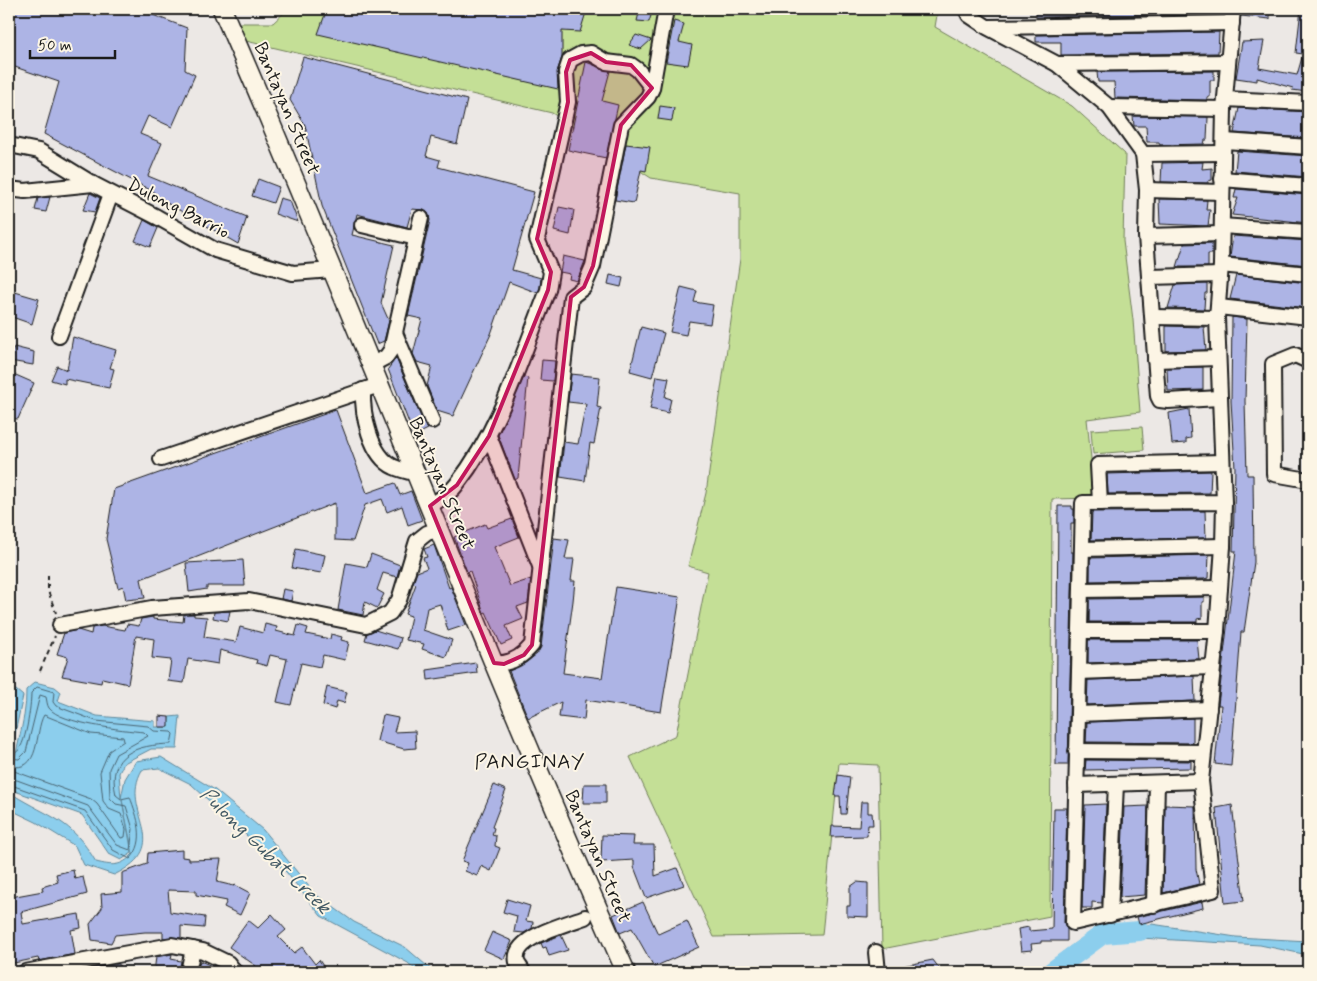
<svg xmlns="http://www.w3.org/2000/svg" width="1317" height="981" font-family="Mynerve,sans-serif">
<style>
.green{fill:#c4df96;stroke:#707e59}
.water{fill:#8cceed;stroke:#5f8799}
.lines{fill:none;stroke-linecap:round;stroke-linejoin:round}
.shore{stroke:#496370;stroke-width:1}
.river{stroke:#8cceed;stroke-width:20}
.building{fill:#adb4e5;stroke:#1c1c1c}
.minor-casing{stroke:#1c1c1c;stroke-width:18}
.major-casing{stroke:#1c1c1c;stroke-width:21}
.path{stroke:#1c1c1c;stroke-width:2;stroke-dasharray:5 4;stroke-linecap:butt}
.minor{stroke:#fcf5e5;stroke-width:14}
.major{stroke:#fcf5e5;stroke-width:18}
.marked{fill:#c2185b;fill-opacity:0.2;stroke:#c2185b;stroke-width:4;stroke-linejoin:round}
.labels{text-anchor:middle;stroke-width:4;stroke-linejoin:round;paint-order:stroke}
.street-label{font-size:19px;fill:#1c1c1c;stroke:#fcf5e5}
.water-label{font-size:20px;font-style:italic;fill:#435a65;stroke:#fcf5e5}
.quarter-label{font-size:21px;letter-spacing:1px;fill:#1c1c1c;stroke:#fcf5e5}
</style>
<rect width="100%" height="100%" fill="#ece8e5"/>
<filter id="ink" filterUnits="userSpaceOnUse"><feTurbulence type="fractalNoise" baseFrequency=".02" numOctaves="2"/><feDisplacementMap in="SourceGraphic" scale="10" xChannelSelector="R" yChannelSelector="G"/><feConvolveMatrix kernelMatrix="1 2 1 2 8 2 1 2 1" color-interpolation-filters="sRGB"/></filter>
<g filter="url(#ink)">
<g class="green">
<path d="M288,9H938L935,27L1072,106L1125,154L1123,241L1133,320L1140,412L1087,419L1095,498L1052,499L1050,916L882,949L878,765L839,763L822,935L714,937L630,757L676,735L708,572L688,566L706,493L740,259V193L651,178L552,113L246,41L239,23H273Z"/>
<path d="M1142,427L1144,450L1093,454L1091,430Z"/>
</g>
<g class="water">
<path d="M35,682L55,687L61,692L58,701L97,716L155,721V727H168L169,717L180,716L177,749H151L124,763L119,773L121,798L125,779L136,761L161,757L215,790L263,830L315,894L354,922L405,947L434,972H418L408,963L321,916L287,873L191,784L159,768L142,770C118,812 178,844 114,875L84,865L75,846L36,822L9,809V744L14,747L10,784L12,794C52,819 70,818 96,862C112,866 121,867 133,854L122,800L132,853L121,860L109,854L82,815L12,790C11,756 27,724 26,690Z"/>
<path d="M16,690L23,696L14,738L9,734V692Z"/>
<path d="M1152,924L1236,937L1308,941V955L1260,945L1106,936L1059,972H1036L1079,940Z"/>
</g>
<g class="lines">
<g class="shore">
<path d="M9,750L15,753C26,749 31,705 31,693L37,687L54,692L53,702L56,706L96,721L148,726L154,731L171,732L173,734L171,744C137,745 106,753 116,795L121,799L130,797C137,816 147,842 130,859L113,850L85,811L14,786L9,787"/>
<path d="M9,758L19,759L26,752L40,695L46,697C47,701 47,705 49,708C61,724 124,730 144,732L148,736L116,754L109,769L110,798L116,804L126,806L133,829L130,850L117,845L88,806L17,780H9"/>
<path d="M9,766C42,774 34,731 44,715L91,734L123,737L124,741L109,751L100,772L103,801L109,809L121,814L126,829L125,837L121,838L97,804L91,799L14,771L9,772"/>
</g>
<path class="river" d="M1051,972L1103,934L1140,931"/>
</g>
<g class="building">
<path d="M9,9H137L187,28L185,70L195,75L172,127L148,116L140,134L162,143L148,176L247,217L238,244L153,195L154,192L44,134L59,82L9,65Z"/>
<path d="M327,9H587L580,32L562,31V57L557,72L558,89L318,34Z"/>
<path d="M640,9H653L649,22L637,21Z"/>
<path d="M1036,9H1219V14L1036,17Z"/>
<path d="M1242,9H1270V19L1241,16Z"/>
<path d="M1301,9H1308L1307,92L1292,90L1293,88L1257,78V81L1236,78L1242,42L1264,41L1259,68L1297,75L1303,54L1296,53Z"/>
<path d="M674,21L684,24L679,42L692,45L688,65L666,62Z"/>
<path d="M1219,32L1218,53L1061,55V42H1036V35Z"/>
<path d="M636,35L651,40L641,49L629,45Z"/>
<path d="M303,57L467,100L457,144L431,137L426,156L440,160L438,167L534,192L512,270L541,278L540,288L538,293L509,282L491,334L453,416L437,411L427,386L432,366L417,362L413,354L422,319L408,316L430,220L428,213L423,210L412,209L407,227L357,214L352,235L394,245L381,303L389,321L384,341L377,344L322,206L305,125L290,100Z"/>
<path d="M586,62L610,71L602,101L618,105L606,158L568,150Z"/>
<path d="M1214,71V80H1210V97H1207V100L1115,98L1114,82H1098L1097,72Z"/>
<path d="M660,106L674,108L672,121L658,119Z"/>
<path d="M1239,108L1308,112V138L1234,133Z"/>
<path d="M1133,116L1208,117L1207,140H1205L1204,144L1160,145L1159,142H1147L1146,126H1134Z"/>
<path d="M626,144L650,147L646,171L641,170L634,203L615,200Z"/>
<path d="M1237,151L1308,156V177L1235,171Z"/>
<path d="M1203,162L1202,169L1212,168V180L1208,181V183L1161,182L1162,163Z"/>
<path d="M258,179L279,187L273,203L252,196Z"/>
<path d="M1236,189L1308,195V223L1232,215L1238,198H1234Z"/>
<path d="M90,193L100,198L95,212L83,210Z"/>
<path d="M50,197L46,212L35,210L38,198Z"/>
<path d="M280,198L290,201L298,222L275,214Z"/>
<path d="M1159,199L1207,200L1206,210H1210L1208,226L1160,224Z"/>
<path d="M559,207L574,210L570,235L554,231Z"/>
<path d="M144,220L158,228L150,247L135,241Z"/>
<path d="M1233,236L1308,241V265L1230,257Z"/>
<path d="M1212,243V254H1208V267H1177L1184,244Z"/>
<path d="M563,256L585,261L577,281L569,279L570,274L560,272Z"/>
<path d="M610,275L623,278L621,287L608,284Z"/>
<path d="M1236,275L1308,283V308L1230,299Z"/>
<path d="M1207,284V293H1205L1204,309L1168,308L1175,285Z"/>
<path d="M681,287L697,291L694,302L713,305L710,324L689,321L686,335L670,332Z"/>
<path d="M15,292L39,299L32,324L9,316Z"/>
<path d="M1232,317L1247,319L1245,401L1247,475H1253L1254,562L1244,632H1241L1231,766L1215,764L1221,705H1218L1236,551H1233L1235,468L1231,401Z"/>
<path d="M1166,326L1204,327L1206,350L1166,351Z"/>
<path d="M641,327L664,333L652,377L630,371Z"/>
<path d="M73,337L116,350L110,368L114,369L109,388L65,379V384L51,380L57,366L67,370Z"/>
<path d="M14,347L34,352L33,365L10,361Z"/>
<path d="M396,358L424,424L428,429L414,436L388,369Z"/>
<path d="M542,360L555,361L553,381L540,380Z"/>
<path d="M1203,367V390L1168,391L1167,368Z"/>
<path d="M9,372L34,383L18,419L9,418Z"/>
<path d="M571,374L600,377L597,407L601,408L594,444L590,443L585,481L560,477L564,442L578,444L586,404L568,402Z"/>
<path d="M657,376L669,378L665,397L671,399L668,413L650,409Z"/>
<path d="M524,377L528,378L518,478L515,480L498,435Z"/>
<path d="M1189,409L1191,438L1186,439V443L1172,444L1169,413Z"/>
<path d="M336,410L367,493L395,483L400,495L411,491L422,520L408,525L402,506L387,512L382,499L365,505L353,541L335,540V503L141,579L145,598L126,600L123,586L118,588L106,539L114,489Z"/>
<path d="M1211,471L1210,493L1108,494L1107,474Z"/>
<path d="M1058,506H1072V509H1074V523H1071V552H1073L1068,765H1056Z"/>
<path d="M1205,511L1206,538L1091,540L1092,512Z"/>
<path d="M512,519L519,537L494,547L510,586L531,579L528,603L517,607L523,619L506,626L512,640L501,645L486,612L484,613L470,571L467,572L454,537L485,524L487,528Z"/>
<path d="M554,538L569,540L565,559H574L571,581H575L573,601L563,673L602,678L616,587L680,597L661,712L586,700L584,720L559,717L561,702L528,718L509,671L525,663L537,654L541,647Z"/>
<path d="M434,545L449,588L451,587L466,625L448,631L440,604L427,608L423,630L452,640L446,657L422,649L424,644L406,640L411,616L405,614L416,584L413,583L417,572L427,568L423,558L427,557L424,549Z"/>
<path d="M296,549L325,555L321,573L292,568Z"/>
<path d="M371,554L400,565L397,577L383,573L377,590L384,594L377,608L365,602L363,615L338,610L346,563L367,567Z"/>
<path d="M1209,555L1208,578L1204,579L1090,581V558Z"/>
<path d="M243,560L245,586H207V589L189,592L186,563Z"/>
<path d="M283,589L293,591L291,601L281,599Z"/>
<path d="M1204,597V602H1202V618L1197,619V622H1089V599Z"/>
<path d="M230,611L228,621L213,618L214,612Z"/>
<path d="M184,614H194V616L207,617L204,637L236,642L240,627L263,633L265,624L277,627L276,631L295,636L298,625L308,628L306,634L330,639L331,634L342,637L341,640L349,642L345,660L323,655L320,667L301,663L291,705L277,702L287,659L270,655L267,666L256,663L257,660L220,650L218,664L188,659L184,683L168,681L171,660L152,658L154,639L136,636L128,684L102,678L101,683L62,676L68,657L57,654L64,633L78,630L91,634L92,628L102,626L125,630L127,624L139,626L141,619L153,617V619L183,622Z"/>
<path d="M375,630L401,638L398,649L365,640L367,633Z"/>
<path d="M1088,640H1197L1199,659L1088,663Z"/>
<path d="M476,663L477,673L428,680L427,670Z"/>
<path d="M1194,676L1195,701L1087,705L1088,680Z"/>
<path d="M327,687L347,692L344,703L337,701L335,709L323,705Z"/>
<path d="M383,715L398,718L394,732L415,731L416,748L404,749L377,741Z"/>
<path d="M159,716L169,717V727H159Z"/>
<path d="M1193,718V743L1086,742L1087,722Z"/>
<path d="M1086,760L1191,761V768L1085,770Z"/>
<path d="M838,775L850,777L846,814H841L840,796H835Z"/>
<path d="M584,784H606V803H583Z"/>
<path d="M494,785L506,790L492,827L494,828L492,835L496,836L495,846L500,848L491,871L481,866L477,876L465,871L468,863L462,861Z"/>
<path d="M861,802H868V813H872L873,825H868L867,836L831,837L832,826L859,827Z"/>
<path d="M1106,804L1102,903L1092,902V908H1082L1085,805Z"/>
<path d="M1165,805L1195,806L1196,869L1199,884L1163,893Z"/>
<path d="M1232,805L1244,901L1225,903L1216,808Z"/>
<path d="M1148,806L1145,895L1120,897L1124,807Z"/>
<path d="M1054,808H1067L1064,923L1067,929V941H1041V943L1031,944L1032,950L1021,951L1018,929L1029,927V931L1052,929Z"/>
<path d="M602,835L634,836L633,845H654L655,876L677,868L684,885L646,898L634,867V860L601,862Z"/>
<path d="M182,850V857L189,858V860L221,859L217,882L234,886L235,885L250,893L240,915L224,907L227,901L196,895V891L168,890L170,912L205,917L204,928L181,926V938H163V932H145L115,935L111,943L92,940L90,924L102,908L101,894L122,892V873L147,864L148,853Z"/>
<path d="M73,870L75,879L83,877L87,894L21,912L23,924L79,914L81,928L71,930L75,954L39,961L38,958L9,964V902L16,896L43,891L42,887L58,882L56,874Z"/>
<path d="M857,882L868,883V917L847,916V906H850V887Z"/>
<path d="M507,899L530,906L526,921L533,922L532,929L524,933L514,932L517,916L503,912Z"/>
<path d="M643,902L658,934L687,921L699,947L654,967L632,928L620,933L613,915Z"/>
<path d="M1202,902L1203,908L1139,924L1137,917Z"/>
<path d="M272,914L286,930L278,937L294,953L302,947L315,964L319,960L327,972H251L256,966L229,947L248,920L258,928Z"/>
<path d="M492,932L512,941L504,959L484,950Z"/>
<path d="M561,935L568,950L549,956L546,947L543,948L541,943Z"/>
<path d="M172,954L171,959L181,961L179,972H154L156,957Z"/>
<path d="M933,960L942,972H892V968Z"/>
<path d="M200,961L222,970L224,972H197Z"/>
<path d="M119,964L120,972H72Z"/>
</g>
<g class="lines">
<g class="minor-casing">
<g id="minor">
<path d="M966,9L969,15L987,27L1057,64L1109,107L1143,154L1147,190L1146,236L1158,396L1160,400L1168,401L1219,398"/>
<path d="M988,27L1232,23"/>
<path d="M1057,64L1228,62"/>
<path d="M652,88L666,9"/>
<path d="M1225,99L1308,103"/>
<path d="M1109,107L1224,109"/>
<path d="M1225,141L1308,147"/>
<path d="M9,145L39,151L93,184"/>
<path d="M1143,154L1223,153"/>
<path d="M1222,179L1308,186"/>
<path d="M9,189L25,191L93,184L157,217L215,250L293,273L332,270"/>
<path d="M1147,190L1222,192"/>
<path d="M362,225L416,238"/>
<path d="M1222,226L1308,232"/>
<path d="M1146,236L1221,234"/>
<path d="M1221,265L1308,274"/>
<path d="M1150,277L1220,275"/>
<path d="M1219,307L1308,317"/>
<path d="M1153,317L1217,318"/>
<path d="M395,333L432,421"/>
<path d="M59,336L111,194"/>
<path d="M1155,360L1218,358"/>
<path d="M1308,361L1295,355L1273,364L1274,474L1308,480"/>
<path d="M371,365L386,357L391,350L421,218"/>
<path d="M363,390C362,414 370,456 394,467C401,470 409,472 417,474"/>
<path d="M489,436L540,566"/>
<path d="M161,459L379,385"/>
<path d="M1224,502L1083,503L1073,923L1213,890L1201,781L1217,631L1223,546L1224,502L1217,318L1221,265L1224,109L1233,9"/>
<path d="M1100,503L1098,465L1222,462"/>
<path d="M430,506C440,499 450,494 457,484C501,428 522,355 548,290L551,272L537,239L568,102L566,72L570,60L581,54L591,53L606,62L631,65L638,70L652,88L648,97L621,125L593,266L584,287L571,297L532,645C522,657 510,665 494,663"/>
<path d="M1082,549L1223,546"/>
<path d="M1081,590L1220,588"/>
<path d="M60,625L152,608L249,601L366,625L390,613L399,600L417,541L427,533L439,529"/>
<path d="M1080,631H1217"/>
<path d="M1079,672L1212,667"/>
<path d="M1078,714L1209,709"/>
<path d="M1076,751L1203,752"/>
<path d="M1076,785L1201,781"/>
<path d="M1154,905L1157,783"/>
<path d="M1110,915L1116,784"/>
<path d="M876,952L878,972"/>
<path d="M25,972L172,945L203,951L228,963L235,972"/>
<path d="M188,972L193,949"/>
<path d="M523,972C522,969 518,965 517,962C511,937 568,924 585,917"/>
</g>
</g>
<g class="major-casing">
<path id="major" d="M222,9C361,328 484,654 626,972"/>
</g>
<g class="path">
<path d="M48,575V591L56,613"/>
<path d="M40,671L55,636"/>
</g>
<use href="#minor" class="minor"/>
<use href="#major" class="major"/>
</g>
</g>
<path class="marked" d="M591,53L606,62L631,65L652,88L621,125L593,266L584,287L571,297L532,645L524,655L504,664L494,663L430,506L457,485L489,436L548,290L551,272L537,239L568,102L566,72L570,60Z"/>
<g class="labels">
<g class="street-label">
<text transform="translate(288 108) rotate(67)" y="7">Bantayan Street</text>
<text transform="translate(179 207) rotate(27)" y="7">Dulong Barrio</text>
<text transform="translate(443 483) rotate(67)" y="7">Bantayan Street</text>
<text transform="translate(599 856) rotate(67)" y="7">Bantayan Street</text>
</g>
<g class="water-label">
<text transform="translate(266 850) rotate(44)" y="7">Pulong Gubat Creek</text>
</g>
<g class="quarter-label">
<text x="530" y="768">PANGINAY</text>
</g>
</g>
<rect width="1317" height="981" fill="none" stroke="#fcf5e5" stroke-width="30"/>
<rect x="15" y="15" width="1287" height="951" fill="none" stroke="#1c1c1c" stroke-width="2" filter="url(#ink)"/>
<path d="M30 50v8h85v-8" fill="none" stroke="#1c1c1c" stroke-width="2.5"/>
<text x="38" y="50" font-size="15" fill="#1c1c1c" stroke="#fcf5e5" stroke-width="4" paint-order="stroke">50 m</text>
</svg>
